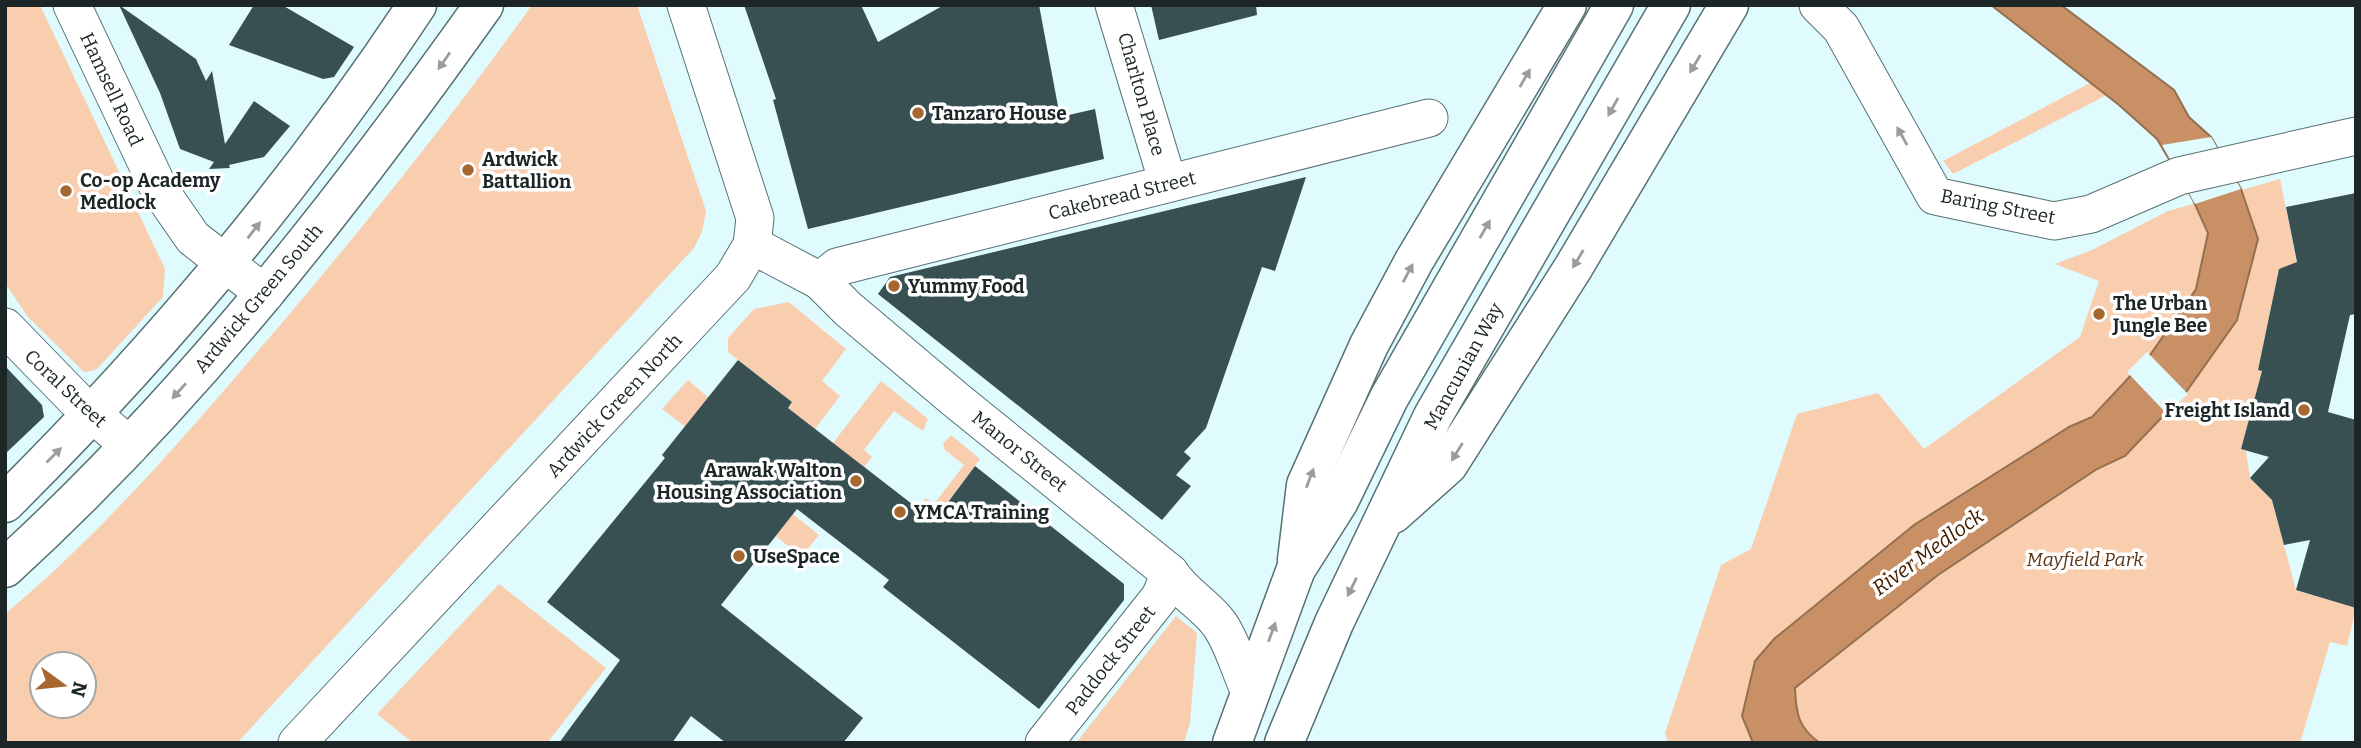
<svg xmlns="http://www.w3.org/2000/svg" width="2361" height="748" font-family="Bitter,serif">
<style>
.green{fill:#f8ceaf;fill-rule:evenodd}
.water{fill:#c89064;stroke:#947052;stroke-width:2}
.pier{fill:#dffbfe}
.building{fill:#385052}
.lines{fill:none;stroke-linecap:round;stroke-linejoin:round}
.street-casing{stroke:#587173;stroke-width:39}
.highway-casing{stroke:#587173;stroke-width:41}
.street{stroke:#fff;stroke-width:37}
.highway{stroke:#fff;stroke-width:38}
.oneway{fill:#999d9e}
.poi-dot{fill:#a76730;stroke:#fff;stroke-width:2.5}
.labels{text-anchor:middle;stroke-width:7;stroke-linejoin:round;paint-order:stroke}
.street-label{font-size:19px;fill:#1c2627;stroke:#fff}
.poi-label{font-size:19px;font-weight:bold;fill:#1c2627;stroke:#fff;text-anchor:start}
.park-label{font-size:19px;font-style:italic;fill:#5b3514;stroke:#fff}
.water-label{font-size:21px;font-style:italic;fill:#442000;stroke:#fff}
</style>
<rect width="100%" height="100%" fill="#dffbfe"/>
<g class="green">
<path d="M5,5H40L165,269L163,297L96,370L84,372L28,317L5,283Z"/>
<path d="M532,5H637L706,211L702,232L694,248L237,743H5V614C95,539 175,448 251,359C350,244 444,128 532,5ZM42,664H84V706H42Z"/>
<path d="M2090,83L2107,95L1953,174L1943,161Z"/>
<path d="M2280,179L2297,264L2279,269L2258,370L2262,371L2241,449L2246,451L2250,478L2272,500L2296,590L2356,608L2347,646L2330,642L2300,743H1668L1665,733L1721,565L1751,549L1797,414L1878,393L1924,449L2080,337L2099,281L2055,264L2092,250L2168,211Z"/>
<path d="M789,302L846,349L822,381L840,396L815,429L788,408L792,402L728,352V338L754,309Z"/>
<path d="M688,380L709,398L686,427L662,409Z"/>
<path d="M881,381L928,419L923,431L894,411L864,450L872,457L864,467L833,443Z"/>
<path d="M951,435L980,459L934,521L917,508L926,498L934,504L964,465L945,450L943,444Z"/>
<path d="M665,457L773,498L819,535L801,557L776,536L771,543C735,514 697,491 662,461Z"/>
<path d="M499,584L606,668L547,743H413L377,714Z"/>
<path d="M1176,616L1197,633L1190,723L1184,743H1076Z"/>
</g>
<path class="water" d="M1991,5H2061L2174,90L2189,117L2211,137L2241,189L2258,239L2237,320L2186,392L2125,456L2097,469L1938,575L1795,688C1796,713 1798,728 1820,743H1753L1742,716L1755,661L1774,639L1914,525L2069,427L2092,417L2150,355L2196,289L2208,233L2193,200L2157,139L2119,105Z"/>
<g class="pier">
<path d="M2211,137L2241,189L2195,204L2162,145Z"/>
<path d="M2147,352L2188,394L2167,414L2127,372Z"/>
</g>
<g class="building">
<path d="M119,5L196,59L206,81L212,71L225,144L254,101L290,126L264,157L229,165L230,168L209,169L214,162L180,149L160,93Z"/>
<path d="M254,5H282L354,47L334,77L323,79L229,45Z"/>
<path d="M744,5H861L878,42L944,5H1039L1060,117L1095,109L1104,159L808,229L773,100L776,99Z"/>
<path d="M1151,5H1256L1257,15L1159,40Z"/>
<path d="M1306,177L1275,271L1262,267L1206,428L1184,452L1191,458L1176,475L1191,486L1162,520L878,294L890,277Z"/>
<path d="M2356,193V314L2350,315L2328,412L2356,420V608L2296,590L2310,540L2284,545L2272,500L2250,478L2269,457L2241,449L2262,371L2258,370L2279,269L2297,262L2286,207Z"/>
<path d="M738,360L792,402L788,408L934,521L975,466L1124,584V600L1039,709L883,587L889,580L797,509L721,605L863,718L843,743H726L691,716L672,743H559L620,660L547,602L665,458L662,455Z"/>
<path d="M5,366L42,405L44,417L5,454Z"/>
</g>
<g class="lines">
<g class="street-casing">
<g id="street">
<path d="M72,5L159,189L193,238L265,294"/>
<path d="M1114,5L1168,183"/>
<path d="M1818,5L1841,28L1935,196L2054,221L2091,214L2179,176L2356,136"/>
<path d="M752,245L820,281L848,309L956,400L1170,573C1184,595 1206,605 1220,625C1233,644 1240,671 1250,692"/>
<path d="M820,281L837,267L1429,118"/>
<path d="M5,327L76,400L130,446"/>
<path d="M297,743L733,277L752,245L755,218L686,5"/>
<path d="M1044,743L1160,597L1170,573"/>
</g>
</g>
<g class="highway-casing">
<g id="highway">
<path d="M5,503C159,350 297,186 417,5"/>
<path d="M1393,514L1448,465L1573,268L1729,5"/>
<path d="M1297,560L1306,485L1369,345L1414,261L1567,5"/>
<path d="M5,568C188,401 341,206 484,5"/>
<path d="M1232,743L1296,569L1339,501L1389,398L1614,5"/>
<path d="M1284,743L1334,623L1433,416L1671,5"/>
</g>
</g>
<use href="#street" class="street"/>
<use href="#highway" class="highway"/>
</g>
<defs><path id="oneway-solid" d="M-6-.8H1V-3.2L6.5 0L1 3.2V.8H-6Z" transform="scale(1.75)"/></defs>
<g class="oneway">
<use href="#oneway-solid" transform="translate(444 61) rotate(125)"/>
<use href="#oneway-solid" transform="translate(1695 64) rotate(121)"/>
<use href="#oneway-solid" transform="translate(1525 78) rotate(-60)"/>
<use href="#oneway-solid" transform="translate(1613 107) rotate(119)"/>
<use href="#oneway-solid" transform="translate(1902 136) rotate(-119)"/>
<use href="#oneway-solid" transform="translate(1485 229) rotate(-60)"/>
<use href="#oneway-solid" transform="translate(254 230) rotate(-52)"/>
<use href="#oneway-solid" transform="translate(1578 259) rotate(121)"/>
<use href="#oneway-solid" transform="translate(1408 273) rotate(-62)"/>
<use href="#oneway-solid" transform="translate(179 391) rotate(132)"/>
<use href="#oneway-solid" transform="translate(1457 452) rotate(122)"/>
<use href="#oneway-solid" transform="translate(54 455) rotate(-45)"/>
<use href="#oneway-solid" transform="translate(1310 478) rotate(-69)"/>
<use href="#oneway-solid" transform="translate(1352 587) rotate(116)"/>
<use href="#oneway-solid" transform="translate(1272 632) rotate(-70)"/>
</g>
<g class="poi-dot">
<circle cx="918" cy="113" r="7"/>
<circle cx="468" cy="170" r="7"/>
<circle cx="66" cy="191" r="7"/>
<circle cx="894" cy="286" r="7"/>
<circle cx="2099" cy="314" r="7"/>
<circle cx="2304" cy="410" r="7"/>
<circle cx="856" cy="481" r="7"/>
<circle cx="900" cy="512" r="7"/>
<circle cx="739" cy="556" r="7"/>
</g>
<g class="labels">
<g class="street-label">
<text transform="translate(112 89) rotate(65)" y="7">Hamsell Road</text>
<text transform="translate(1142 94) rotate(74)" y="7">Charlton Place</text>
<text transform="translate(1122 195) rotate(-14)" y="7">Cakebread Street</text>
<text transform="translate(1998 206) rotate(11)" y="7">Baring Street</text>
<text transform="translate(258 298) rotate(-50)" y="7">Ardwick Green South</text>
<text transform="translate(1463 366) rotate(-61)" y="7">Mancunian Way</text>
<text transform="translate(66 388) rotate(43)" y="7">Coral Street</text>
<text transform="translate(614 405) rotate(-47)" y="7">Ardwick Green North</text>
<text transform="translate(1020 451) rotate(39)" y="7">Manor Street</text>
<text transform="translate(1110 660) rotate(-52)" y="7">Paddock Street</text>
</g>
<g class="poi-label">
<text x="932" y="120">Tanzaro House</text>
<text x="482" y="166">Ardwick<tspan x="482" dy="22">Battallion</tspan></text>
<text x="80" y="187">Co-op Academy<tspan x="80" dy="22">Medlock</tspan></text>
<text x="908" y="293">Yummy Food</text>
<text x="2113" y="310">The Urban<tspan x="2113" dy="22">Jungle Bee</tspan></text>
<text x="2290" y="417" text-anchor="end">Freight Island</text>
<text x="842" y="477" text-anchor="end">Arawak Walton<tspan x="842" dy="22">Housing Association</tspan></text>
<text x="914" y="519">YMCA Training</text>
<text x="753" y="563">UseSpace</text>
</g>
<g class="park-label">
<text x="2085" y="566">Mayfield Park</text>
</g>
<g class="water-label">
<text transform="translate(1928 552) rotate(-36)" y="7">River Medlock</text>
</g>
</g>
<rect width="2361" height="748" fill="none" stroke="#1c2627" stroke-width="14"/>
<g transform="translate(63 685) rotate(105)"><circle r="33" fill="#ffffff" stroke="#a4a8a9" stroke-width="2"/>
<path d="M0-5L12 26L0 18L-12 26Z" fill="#a76730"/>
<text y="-10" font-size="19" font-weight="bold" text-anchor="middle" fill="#1c2627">N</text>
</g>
</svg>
